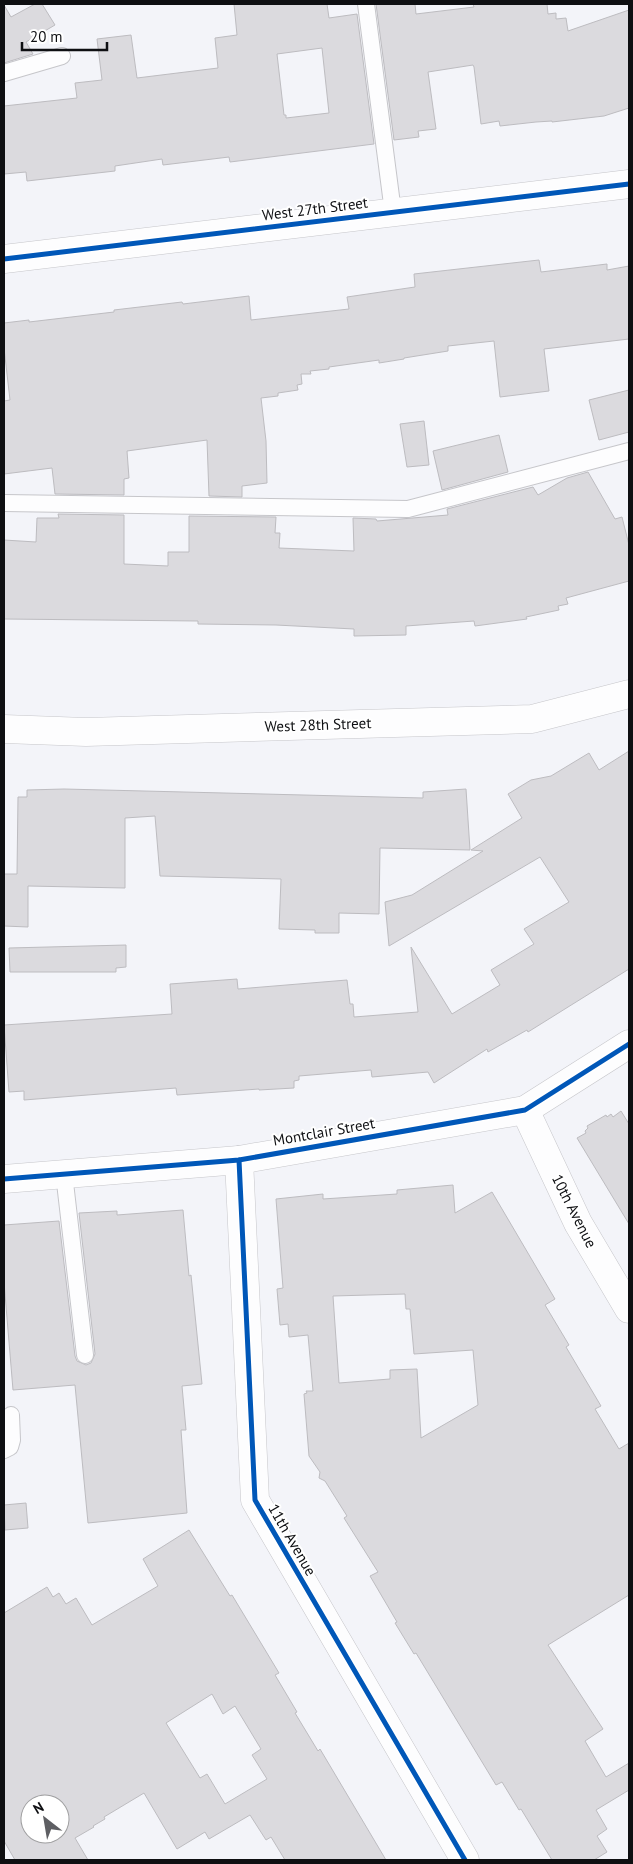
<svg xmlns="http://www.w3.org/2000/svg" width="633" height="1864" font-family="'PT Sans',sans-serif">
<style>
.building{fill:#dbdade;stroke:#bdbcc0;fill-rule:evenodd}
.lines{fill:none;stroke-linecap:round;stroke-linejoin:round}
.service-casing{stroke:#c6c6ca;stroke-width:18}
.minor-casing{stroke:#c6c6ca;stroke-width:29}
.tertiary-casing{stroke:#c6c6ca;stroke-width:29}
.service{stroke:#fdfdfe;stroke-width:16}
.minor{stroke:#fdfdfe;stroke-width:28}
.tertiary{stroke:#fdfdfe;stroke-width:28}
.cycleway-casing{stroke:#fff;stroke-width:8}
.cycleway{stroke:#0057b8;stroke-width:5}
.labels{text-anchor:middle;stroke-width:4;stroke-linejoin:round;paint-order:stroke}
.street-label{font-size:15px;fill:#0e0f12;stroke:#fff}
</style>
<rect width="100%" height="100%" fill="#f3f4f9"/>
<g class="building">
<path d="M35,4H42L55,25L26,42L33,54L4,63V5L11,17Z"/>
<path d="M234,4H327L329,18L357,14L374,144L230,162L229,157L163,165L162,159L115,166V171L27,181L26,172L4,174V106L77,98L75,83L102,80L97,39L131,35L137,78L218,68L215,38L237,35ZM322,48L329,113L286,118V115H284L277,54Z"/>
<path d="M376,4H415L416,14L474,7L473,4H547L548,14L556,13V19L566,18L568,31L629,10V108L604,116L552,122V121L536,122L500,126L499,121L481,124L474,67L473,65L428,72L436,129L418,131L419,137L394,140Z"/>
<path d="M539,260L541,272L607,264V270L629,266V339L544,349L549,391L500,397L494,341L448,346V351L404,358V359L379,363V360L329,367V369L310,371L311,374H301L302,384L297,385L298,390L278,393V396L261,398L266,441L267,483L242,486V497L209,496L207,440L127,451L129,478L124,479V495L55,494L52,468L4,474V401L10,400L4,348V323L29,320V322L114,312V310L182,302L183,304L249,296L251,320L349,309L347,297L415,287L414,274Z"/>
<path d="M629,390V432L599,440L589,400Z"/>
<path d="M424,421L429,465L407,467L400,424Z"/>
<path d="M499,435L508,472L442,490L433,451Z"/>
<path d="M588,472L615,519L622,517L629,545V581L566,598L568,604L558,606L559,610L526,617L527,619L475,626L474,621L406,626V635L354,636V629L276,625L198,624V621L4,619V540L36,542L37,518H59L58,514L124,515V564L168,566V552H189V516L276,517L275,533H280L279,548L354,551L353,518L376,519L377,521L448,515L447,509L533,487L538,495L567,478Z"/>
<path d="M629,751V969L528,1032L527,1030L488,1052L487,1049L434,1083L428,1072L372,1077L371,1070L299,1076V1080L294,1081V1088L259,1090V1089L177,1095L176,1088L24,1100V1091L9,1092L4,1025L172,1014L170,984L237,979L238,989L347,980L350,1004H353L354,1017L418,1012L411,947L452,1014L500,985L491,970L534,944L524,929L569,902L540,857L389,946L385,902L412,895L483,851L471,850L522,818L508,794L531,780L551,776L589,753L599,770Z"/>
<path d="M64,789L423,798V792L466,789L470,850L380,848L379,914L339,913V933H315V930L279,929L281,879L160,876L155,816L125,818V888L28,886V927L4,926V874H17L18,797H27V790Z"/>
<path d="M126,945V967L116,968V972H10L9,948Z"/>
<path d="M621,1111L629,1124V1224L577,1138L586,1133L585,1131L588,1128L587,1126L606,1115L607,1117L611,1114L613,1117Z"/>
<path d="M453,1185L455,1213L492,1192L555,1299L545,1305L569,1345L566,1347L601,1406L595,1409L619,1449L629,1443V1595L548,1645L603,1729L585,1741L606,1777L629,1763V1790L596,1810L607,1829L597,1836L607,1852L594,1860H552L521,1809L519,1810L502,1782L496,1785L416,1653L414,1654L395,1623L397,1622L370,1576L378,1572L344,1518L347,1516L325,1481L319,1478L320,1472L309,1456L304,1394L307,1393L306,1391H313L308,1335L289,1337L288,1324L280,1325L277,1289L283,1288L276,1199L323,1194V1199L397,1194V1190ZM405,1294L406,1309H410L414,1354L473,1350L478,1405L421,1438L417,1369L390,1370V1379L339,1383L333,1296Z"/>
<path d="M183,1210L189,1276L191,1275L202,1384L182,1386L186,1430H181L187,1513L88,1523L75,1385L13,1390L4,1282V1225L59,1221L75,1356L77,1361L86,1365L91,1363L95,1354L79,1213L117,1211V1215Z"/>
<path d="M26,1503L28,1528L5,1530L4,1505Z"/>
<path d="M189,1530L230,1596L232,1595L279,1673L275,1675L297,1712L295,1713L318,1751L320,1749L386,1860H285L271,1837L266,1840L250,1815L209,1839L205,1832L177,1849L144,1793L104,1817L105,1819L93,1826L94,1827L75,1838L88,1860H15L4,1841V1613L47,1587L53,1597L59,1593L66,1604L76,1598L92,1625L158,1586L143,1559ZM212,1694L223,1714L235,1706L261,1749L252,1755L267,1779L225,1804L207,1774L200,1778L166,1723ZM30,1804H60V1834H30Z"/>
</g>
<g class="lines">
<g class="service-casing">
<g id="service">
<path d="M366,4L393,212"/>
<path d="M4,73L62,56"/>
<path d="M4,503L408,509L629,451"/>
<path d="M64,1174L85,1355"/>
<path d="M4,1450L10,1447L12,1440L11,1415"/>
</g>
</g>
<g class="minor-casing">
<g id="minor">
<path d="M4,259L629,184"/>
<path d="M4,729L86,732L532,719L629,694"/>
<path d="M525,1110L578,1223L629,1309"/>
<path d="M239,1160L255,1500L465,1860"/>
</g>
</g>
<g class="tertiary-casing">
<path id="tertiary" d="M4,1179L239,1160L525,1110L629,1044"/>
</g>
<use href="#service" class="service"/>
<use href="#minor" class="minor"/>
<use href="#tertiary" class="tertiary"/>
<g class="cycleway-casing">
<g id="cycleway">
<path d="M4,259L629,184"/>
<path d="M239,1160L255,1500L465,1860"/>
<path d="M4,1179L239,1160L525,1110L629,1044"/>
</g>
</g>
<use href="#cycleway" class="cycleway"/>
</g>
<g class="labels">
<g class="street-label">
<text transform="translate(315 209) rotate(-7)" y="5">West 27th Street</text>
<text transform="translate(318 725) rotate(-2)" y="5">West 28th Street</text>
<text transform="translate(324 1132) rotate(-10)" y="5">Montclair Street</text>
<text transform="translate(574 1211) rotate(63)" y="5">10th Avenue</text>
<text transform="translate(292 1540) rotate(60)" y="5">11th Avenue</text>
</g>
</g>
<rect width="633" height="1864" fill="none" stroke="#0e0f12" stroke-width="10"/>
<g transform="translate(45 1819) rotate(329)"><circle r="24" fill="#ffffff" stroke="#9f9fa0"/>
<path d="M0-4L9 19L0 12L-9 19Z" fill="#5e5f63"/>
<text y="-8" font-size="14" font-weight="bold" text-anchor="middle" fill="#0e0f12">N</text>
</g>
<path d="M22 42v8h85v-8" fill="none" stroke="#0e0f12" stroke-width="2.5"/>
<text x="30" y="42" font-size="15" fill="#0e0f12" stroke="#ffffff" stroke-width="4" paint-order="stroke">20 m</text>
</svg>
